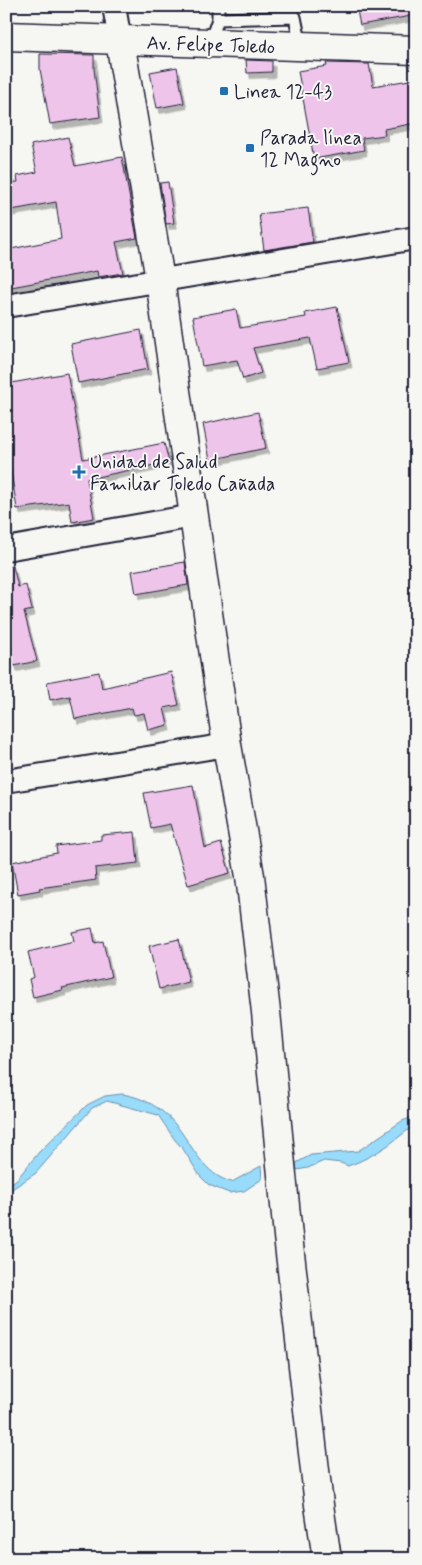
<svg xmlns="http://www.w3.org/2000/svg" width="422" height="1565" font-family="Mynerve,sans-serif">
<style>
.water{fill:#98dbfa;stroke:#6991ae}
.building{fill:#efc4ea;stroke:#22223b;filter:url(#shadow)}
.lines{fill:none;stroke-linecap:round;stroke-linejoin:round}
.lane-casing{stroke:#22223b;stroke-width:15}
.street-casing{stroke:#22223b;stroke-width:26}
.secondary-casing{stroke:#22223b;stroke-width:31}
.lane{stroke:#f6f6f2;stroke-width:11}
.street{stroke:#f6f6f2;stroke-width:22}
.secondary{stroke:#f6f6f2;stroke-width:28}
.poi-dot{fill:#1f6fb2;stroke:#f6f6f2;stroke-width:2}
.labels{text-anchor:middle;stroke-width:4;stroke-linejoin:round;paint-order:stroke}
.street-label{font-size:19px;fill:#22223b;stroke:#f6f6f2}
.poi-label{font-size:19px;fill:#22223b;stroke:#f6f6f2;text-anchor:start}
</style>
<defs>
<filter id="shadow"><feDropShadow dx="3" dy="5.5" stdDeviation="0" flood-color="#0004"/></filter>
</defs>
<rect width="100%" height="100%" fill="#f6f6f2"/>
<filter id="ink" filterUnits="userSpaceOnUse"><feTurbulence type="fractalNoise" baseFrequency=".02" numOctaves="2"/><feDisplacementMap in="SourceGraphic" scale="10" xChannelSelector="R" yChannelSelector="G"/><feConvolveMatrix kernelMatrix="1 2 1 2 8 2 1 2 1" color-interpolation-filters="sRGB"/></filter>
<g filter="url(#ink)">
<g class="water">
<path d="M122,1094C143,1097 162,1108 175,1124C192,1144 204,1176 232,1182L261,1166L262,1179L244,1191L229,1193L209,1185L200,1176L183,1149L175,1140L158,1115L107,1101L92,1108L36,1173L9,1191L6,1196V1187L17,1179L39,1152L87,1105L105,1096Z"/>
<path d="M416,1116V1127H413C404,1132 396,1140 387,1146C375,1154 362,1161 348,1166L341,1163L324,1161L308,1168L297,1170L296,1163L311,1155L358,1151L402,1121Z"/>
</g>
<g class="building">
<path d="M356,6H410L411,16L360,25Z"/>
<path d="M40,54L94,55V69L100,117L50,124L40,69Z"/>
<path d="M246,60L272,61V72L247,73Z"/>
<path d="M326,63L369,64L373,86L416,79V123L384,129L385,135L362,138L364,150L314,159L298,71L327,66Z"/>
<path d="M177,67L184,103L157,108L150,72Z"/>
<path d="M68,137L75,166L122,157L137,238L116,242L123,273L98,277L97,271L6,288V250L61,239L56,202L6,211V183L18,182L17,176L37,172L31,145Z"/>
<path d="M168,182L174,223L166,224L160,183Z"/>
<path d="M308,208L313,242L264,250L259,214Z"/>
<path d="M337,307L349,362L317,368L310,338L253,348L261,373L243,379L237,360L202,366L193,317L236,309L240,328L306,317L305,313Z"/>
<path d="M141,330L148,369L78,383L71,344Z"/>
<path d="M67,373L83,459L164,443L169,462L87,479L94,518L72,522L69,502L17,509L6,440V384Z"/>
<path d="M258,412L266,448L210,460L203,424Z"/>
<path d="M185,562L188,585L136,594L132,571Z"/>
<path d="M13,566L18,587L26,585L32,610L24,612L37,661L14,666L6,638V567Z"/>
<path d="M99,672L102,688L171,672L179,705L164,708L168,725L148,730L144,713L134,715L132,708L75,719L70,696L50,700L47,682Z"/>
<path d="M193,785L205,848L221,843L230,873L188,885L170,824L151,828L144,793Z"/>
<path d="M135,832L138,863L95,868L96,880L39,888L40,890L18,894L12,862L57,853L56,846L101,840V835Z"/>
<path d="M92,928L95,943L103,941L111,977L62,988L63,990L33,997L29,979L34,977L28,952L74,941L72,932Z"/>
<path d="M179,939L189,982L159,989L149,946Z"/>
</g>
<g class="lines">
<g class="lane-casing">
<g id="lane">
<path d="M218,6V19"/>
<path d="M210,42L218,19L295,17L301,46"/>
</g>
</g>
<g class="street-casing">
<g id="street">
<path d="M114,6L120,41"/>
<path d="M6,306L416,238"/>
<path d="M6,549L193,516"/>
<path d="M6,781L227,745"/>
</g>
</g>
<g class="secondary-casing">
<g id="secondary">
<path d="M6,36L416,50"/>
<path d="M120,41L160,280L227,745L250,876L266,1012L288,1236L319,1505L327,1559"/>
</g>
</g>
<use href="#lane" class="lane"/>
<use href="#street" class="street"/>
<use href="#secondary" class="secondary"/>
</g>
</g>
<g class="poi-dot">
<rect x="219" y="86" width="10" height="10" rx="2.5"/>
<rect x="245" y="143" width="10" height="10" rx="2.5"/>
<path d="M76.5 464.5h5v5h5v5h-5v5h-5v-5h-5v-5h5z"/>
</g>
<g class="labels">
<g class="street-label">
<text transform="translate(211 44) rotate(2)" y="7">Av. Felipe Toledo</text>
</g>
<g class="poi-label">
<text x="234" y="98">Linea 12-43</text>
<text x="260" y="144">Parada línea<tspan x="260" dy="22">12 Magno</tspan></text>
<text x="90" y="468">Unidad de Salud<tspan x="90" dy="22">Familiar Toledo Cañada</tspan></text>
</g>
</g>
<rect width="422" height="1565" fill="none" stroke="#f6f6f2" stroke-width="25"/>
<rect x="12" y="12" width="397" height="1540" fill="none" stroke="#22223b" stroke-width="2" filter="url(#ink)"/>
</svg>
